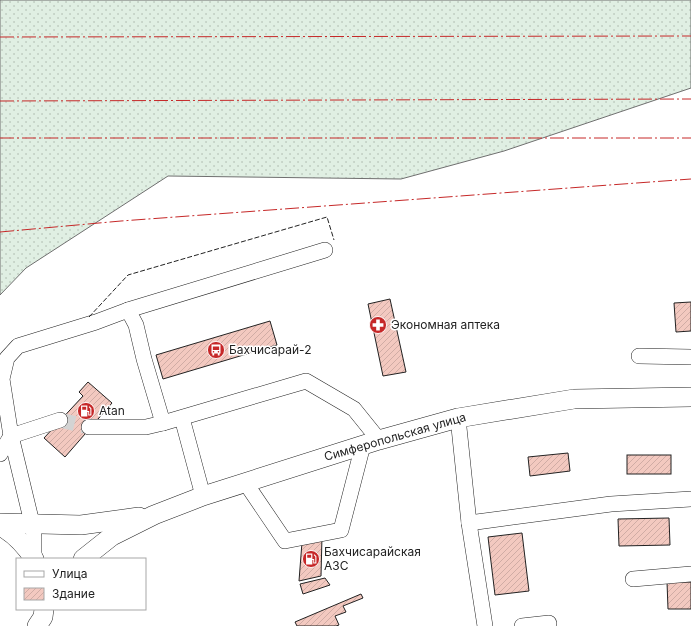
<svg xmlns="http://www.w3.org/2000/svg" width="691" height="626" font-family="Inter,sans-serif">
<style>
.grass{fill:url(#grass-dots);stroke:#6f6f6f}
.building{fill:url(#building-hatch);stroke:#222}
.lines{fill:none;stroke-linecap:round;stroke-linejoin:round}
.minor-tunnel{stroke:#d3d3d3;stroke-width:15;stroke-dasharray:15 8;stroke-linecap:butt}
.minor-casing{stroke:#222;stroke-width:16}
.major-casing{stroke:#222;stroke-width:20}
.minor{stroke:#fff;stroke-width:15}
.major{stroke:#fff;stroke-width:19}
.fence{stroke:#222;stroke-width:1;stroke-dasharray:5 2;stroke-linecap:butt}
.power{stroke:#c62828;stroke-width:1;stroke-dasharray:14 3 2 3;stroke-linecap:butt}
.labels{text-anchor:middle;stroke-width:3;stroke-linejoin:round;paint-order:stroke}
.poi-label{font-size:12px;fill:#222;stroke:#fff;text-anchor:start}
.street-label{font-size:12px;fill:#222;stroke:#fff}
</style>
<defs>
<pattern id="grass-dots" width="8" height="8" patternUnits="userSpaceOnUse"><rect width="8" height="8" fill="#e0efe3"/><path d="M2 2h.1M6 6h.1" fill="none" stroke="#c0cdc2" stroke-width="1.8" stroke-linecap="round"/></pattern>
<pattern id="building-hatch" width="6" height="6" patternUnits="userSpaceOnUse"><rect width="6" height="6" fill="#f3c9c0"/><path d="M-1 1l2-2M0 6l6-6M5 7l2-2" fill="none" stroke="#d0aca5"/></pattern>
</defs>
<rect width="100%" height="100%" fill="#fff"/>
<path class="grass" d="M0,0H691V88L504,151L401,179L168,176L26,268L0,295Z"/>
<g class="building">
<path d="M390,299L406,372L383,376L368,304Z"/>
<path d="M691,302V331L676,332L674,303Z"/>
<path d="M270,321L277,345L163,379L156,355Z"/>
<path d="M88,382L112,403L65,457L44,438L83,396L79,392Z"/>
<path d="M568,453L570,471L530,476L528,457Z"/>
<rect x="627" y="455" width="44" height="19"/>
<path d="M669,518L670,545L619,546L618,519Z"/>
<path d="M522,533L529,591L495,595L488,537Z"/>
<path d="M322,536L321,576L299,581L302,542Z"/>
<path d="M325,578L330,585L303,594L300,584Z"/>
<path d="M667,582H691V609H668Z"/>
<path d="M361,594L363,598L343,606L346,612L335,616L339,625L336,626H297L295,622Z"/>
</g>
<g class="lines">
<path class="minor-tunnel" d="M60,420L89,427"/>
<g class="minor-casing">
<g id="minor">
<path d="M128,310L325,250"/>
<path d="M639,356L691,357"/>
<path d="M182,418L203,496"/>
<path d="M458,418L469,523L611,504L691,499"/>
<path d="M89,427H146L163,423L306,381L354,409L379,440"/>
<path d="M0,454L11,436L60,420"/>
<path d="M245,482L285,541L341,530L363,445"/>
<path d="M469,523L485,626"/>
<path d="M34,559V536L32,523L11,436L2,379L7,358L18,346L96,322L128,310L136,325L144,359L163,423"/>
<path d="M633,579L691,574"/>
<path d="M522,626L549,623"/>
</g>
</g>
<g class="major-casing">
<g id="major">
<path d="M0,523L81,525L139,517"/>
<path d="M0,526C15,534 25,545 34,559"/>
<path d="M83,559L112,536L154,515L203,496L379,440L458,418L574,399L691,397"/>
<path d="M37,626L43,617L44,609"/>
</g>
</g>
<use href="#minor" class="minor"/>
<use href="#major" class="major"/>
<path class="fence" d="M89,317L128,275L327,217L334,240"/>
<g class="power">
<path d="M0,37L691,36"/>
<path d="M0,101L691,99"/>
<path d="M0,138H691"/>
<path d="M0,232L121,221L691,179"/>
</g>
</g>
<defs>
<g id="pharmacy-disc" transform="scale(0.9)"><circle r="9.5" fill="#c62828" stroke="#fff"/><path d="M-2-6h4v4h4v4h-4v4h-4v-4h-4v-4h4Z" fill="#fff"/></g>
<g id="bus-disc" transform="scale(0.9)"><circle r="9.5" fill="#c62828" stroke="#fff"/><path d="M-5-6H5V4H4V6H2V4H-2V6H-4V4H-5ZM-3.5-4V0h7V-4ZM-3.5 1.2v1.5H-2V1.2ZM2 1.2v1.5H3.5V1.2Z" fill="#fff"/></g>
<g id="fuel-disc" transform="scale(0.9)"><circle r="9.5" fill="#c62828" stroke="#fff"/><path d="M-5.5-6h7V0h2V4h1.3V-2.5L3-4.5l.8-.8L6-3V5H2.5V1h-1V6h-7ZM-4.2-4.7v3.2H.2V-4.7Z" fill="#fff"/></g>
</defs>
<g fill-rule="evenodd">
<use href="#pharmacy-disc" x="378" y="325"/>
<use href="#bus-disc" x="216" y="350"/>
<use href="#fuel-disc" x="86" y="411"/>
<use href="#fuel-disc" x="311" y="559"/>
</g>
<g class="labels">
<g class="poi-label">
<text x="391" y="329">Экономная аптека</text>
<text x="229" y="354">Бахчисарай-2</text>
<text x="99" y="415">Atan</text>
<text x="324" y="556">Бахчисарайская<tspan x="324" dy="14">АЗС</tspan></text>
</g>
<g class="street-label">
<text transform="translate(395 437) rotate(-16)" y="4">Симферопольская улица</text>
</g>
</g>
<rect x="16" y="558" width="130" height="52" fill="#ffffff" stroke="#a7a7a7"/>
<rect x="24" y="571" width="20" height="6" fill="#ffffff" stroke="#a7a7a7"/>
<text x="52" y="578" font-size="12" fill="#222222">Улица</text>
<rect x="24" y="588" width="20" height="12" fill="url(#building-hatch)" stroke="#a7a7a7"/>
<text x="52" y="598" font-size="12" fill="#222222">Здание</text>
</svg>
